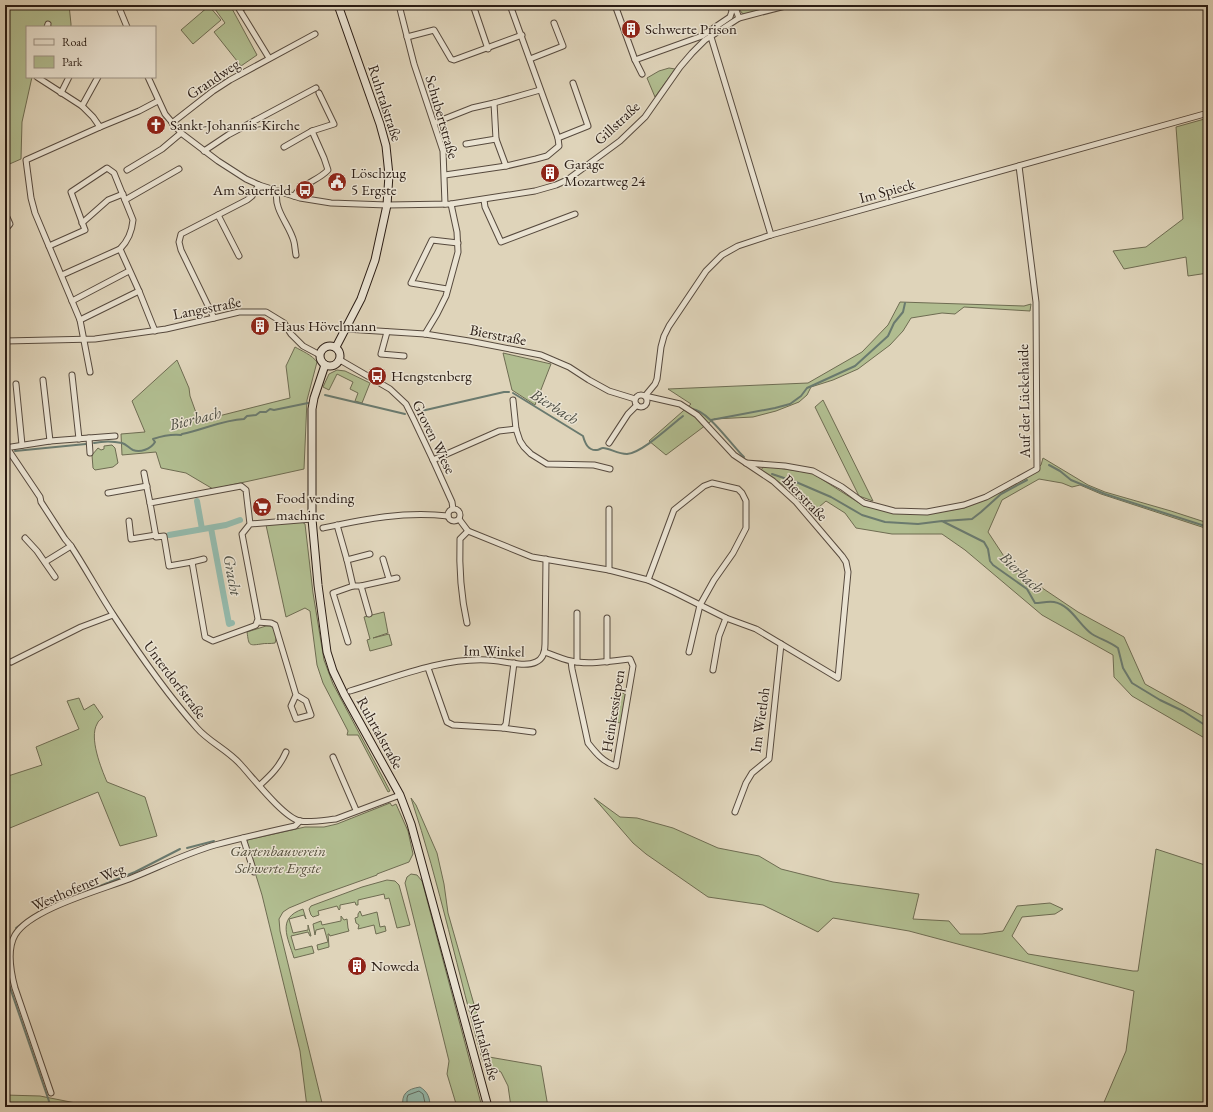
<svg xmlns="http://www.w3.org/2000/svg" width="1213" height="1112" font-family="'EB Garamond',serif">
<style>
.green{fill:#b1bd90;stroke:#6e6c52}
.water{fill:#94b9ab;stroke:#6a7a6f}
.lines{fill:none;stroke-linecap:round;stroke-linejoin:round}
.shore{stroke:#5f6a60;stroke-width:1}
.stream{stroke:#6a7a6f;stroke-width:2}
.canal{stroke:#94b9ab;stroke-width:6}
.street-casing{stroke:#574a3e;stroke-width:7}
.secondary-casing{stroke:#2a1c14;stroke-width:9}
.street{stroke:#eae3d2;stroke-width:5}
.secondary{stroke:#eae3d2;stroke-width:7}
.labels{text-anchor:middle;stroke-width:3;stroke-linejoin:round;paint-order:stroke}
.poi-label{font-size:15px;fill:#2a1c14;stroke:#eae3d2;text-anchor:start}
.street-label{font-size:15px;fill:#2a1c14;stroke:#eae3d2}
.park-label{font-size:15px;font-style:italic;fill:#524c39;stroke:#eae3d2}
.water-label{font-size:16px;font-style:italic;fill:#4a4b41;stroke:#eae3d2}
</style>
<rect width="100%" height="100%" fill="#dfd4ba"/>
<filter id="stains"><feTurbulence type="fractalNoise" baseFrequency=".005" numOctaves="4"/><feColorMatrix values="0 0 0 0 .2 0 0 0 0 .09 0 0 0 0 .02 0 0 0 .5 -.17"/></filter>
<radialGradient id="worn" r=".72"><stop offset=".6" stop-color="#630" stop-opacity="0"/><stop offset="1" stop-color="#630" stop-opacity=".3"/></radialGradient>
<g class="green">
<path d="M5,5H69L71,24V27H53L47,22L45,27H27V77H32L22,122L21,159L5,166Z"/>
<path d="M212,5H230L257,55L241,66L214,32L225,23Z"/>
<path d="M738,5H761L763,11L745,15L741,12Z"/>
<path d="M209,6L221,20L193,44L181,30Z"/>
<path d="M669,68L675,69L655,97L647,78L659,71Z"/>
<path d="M1208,118V273L1188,276L1186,257L1124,269L1113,251L1146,247L1183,219L1176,127Z"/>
<path d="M900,302L1024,306L1031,304L1030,311L964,307L955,314L942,313L911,318L903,331L890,345L858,369L833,380L811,387L807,395L799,402L776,411L753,417L714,419L666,455L649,441L691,404L668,389L808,383L862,352L888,325Z"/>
<path d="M295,347C302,351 312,355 317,362L307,400L304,469L213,489L186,473L161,468L156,452L122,455L121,434L145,432L132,401L177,360L189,388L190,396L199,421L290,398L286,366Z"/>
<path d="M503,353L551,364L535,405L512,390Z"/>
<path d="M337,370L345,371L370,383L362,403L355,401L358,393L350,389L353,382L337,374L329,390L323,387L329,374Z"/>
<path d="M823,400L873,501L859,496L815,407Z"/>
<path d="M112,445L115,448L118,463L113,467L95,470L93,468L92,455L98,448L101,450L104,449V446Z"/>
<path d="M1043,458L1088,485L1105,492L1171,511L1208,523V529L1101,494L1080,485L1072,487L1062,483L1039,479L1002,500L988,532L1011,567L1078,612L1124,637L1145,684L1208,719V740L1132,696L1114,677L1113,655L1042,615L965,550L942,534H892L856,528L845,513L826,501L812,513L789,489L761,470L764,466L812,473L864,506L894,512L927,514L964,508L992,496L1031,474L1041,465Z"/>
<path d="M302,522L305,524L313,593L324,660L333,684L390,791L388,792L358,735H347L348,731L323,683L317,665L310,611L305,608L286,617L266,525Z"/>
<path d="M384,612L388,633L373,638L389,634L392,645L370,651L367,640L370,639L364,617Z"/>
<path d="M266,626H271C276,630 277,638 275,643C270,644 265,643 261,644C248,646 249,645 247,632Z"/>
<path d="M617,692L626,694L622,723L612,722Z"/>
<path d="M79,698L84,710L94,704L103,717C101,719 98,721 97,724C89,738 101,768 107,782L145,797L157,836L120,846L98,792L5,830V777L42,765L36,747L79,729L67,701Z"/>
<path d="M411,798L416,805L437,853L444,884L448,913L489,1057L541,1066L548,1107H511L508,1086L501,1072L483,1062C458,974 440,885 411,798Z"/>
<path d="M594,798L620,817L637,818L673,828L718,848L759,856L781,869L833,882L919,894L913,919L949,921L960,934H982L1003,931L1017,906L1050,903L1063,909L1055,914L1022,917L1012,936L1028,954L1133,971H1138L1156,849L1208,866V1107H1102L1126,1051L1134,991L909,931L833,918L818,932L763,905L708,897L646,854L633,843Z"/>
<path d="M390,803L392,806L396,804L408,831L413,854L409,862L377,874V875L318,896L289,908L283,912L279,919L280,931L323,1107H307L300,1051L262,895L246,843L247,840L305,827H324L337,824Z"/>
<path d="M411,874L417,875L422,881L482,1107H457L447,1074L449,1061L405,883L407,877Z"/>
<path d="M387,880L395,881L399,885L410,925L397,928L389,898L385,899L384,894L358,900V905H356L355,902L340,905V909L339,910L337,906L318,911L319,915L313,917L311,915L309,909L311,906L362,887Z"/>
<path d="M303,909L306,919L304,915L289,919L293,933L308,930V925L311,936H310L308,932L291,936L295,950L312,946L314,953L294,958C288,938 276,918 303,909Z"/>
<path d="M360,911L362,916L377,912L380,927L385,926L386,931L376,934L374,925L358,929L359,925L356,923L355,918L358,917V914Z"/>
<path d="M341,916L344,920L347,919L348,928L349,931L330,936L329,934H328L329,947L318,950L317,945L328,942L324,928L316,930L315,935L313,924L321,921L322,925L341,921Z"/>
<path d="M5,1095L40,1096L96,1107H5Z"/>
</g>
<path class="water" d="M420,1087C428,1092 430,1098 430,1107H403C401,1094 407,1089 420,1087Z"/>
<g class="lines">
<path class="shore" d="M407,1107V1098L408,1095L419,1091L423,1094L426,1107"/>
<g class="stream">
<path d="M513,393L583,436C585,443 588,451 597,450C599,450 601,448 603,448C610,448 617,454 627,454C642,453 670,426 683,416"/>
<path d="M325,395L405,414"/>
<path d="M692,409C708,410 732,446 744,457"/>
<path d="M417,412L504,392H509"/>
<path d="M711,420L775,408L790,404L801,396L807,388L855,366L888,336L894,323L903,312L905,303"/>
<path d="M94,443C103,441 113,441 122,443C126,444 129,448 133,450C140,453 151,449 155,442L153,439C162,436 171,434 181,435L182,434C203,430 222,420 244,419L247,416L256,415L260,412H266L270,409L274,410L308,403"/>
<path d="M15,451L86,444"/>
<path d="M1049,465L1060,471L1071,480L1105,494L1208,527"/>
<path d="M772,474L796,482L831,497L862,515L885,522L918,524L942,521L984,542L988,549L990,561L993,565L1027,589L1035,603C1041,603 1047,601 1054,602C1071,605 1079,625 1092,634C1100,639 1110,642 1118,648L1123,668L1132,683L1160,700L1183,711L1208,727"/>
<path d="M944,521L972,519L981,512L1001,494L1027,480"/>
<path d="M187,848L214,841"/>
<path d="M70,898L135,872L180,849"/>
<path d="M16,928L27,920"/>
<path d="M5,961L8,940"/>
<path d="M5,973L51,1107"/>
</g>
<g class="canal">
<path d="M197,501L202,529"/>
<path d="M211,528L229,624L232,623"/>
<path d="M169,535L226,525L240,520"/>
</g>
<g class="street-casing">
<g id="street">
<path d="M118,5L127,27"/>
<path d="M248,5L239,9L269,58"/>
<path d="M399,5L414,64L443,151L445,204"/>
<path d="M473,5L488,49"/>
<path d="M615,5L635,60L642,74"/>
<path d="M734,5L739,18"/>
<path d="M47,27L48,24"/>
<path d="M407,37L434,30L451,59L454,60L522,35"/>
<path d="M711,37L771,235"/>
<path d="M530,59L563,46L554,23"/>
<path d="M635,60L702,36L730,17L732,11L730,5"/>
<path d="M37,77L82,106L93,117L100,127"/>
<path d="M148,77L165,114L181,133L218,161L246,179L259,185L300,198L331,203L387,205L451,204L535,191L556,185L567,180L620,141L645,117L680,67L692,53L705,40L739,18L789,5"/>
<path d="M61,93L69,77"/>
<path d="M494,103L540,90"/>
<path d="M82,106L98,77"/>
<path d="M172,123L213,91L230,80L315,34"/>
<path d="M434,123L472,108L494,103L496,139L466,144"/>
<path d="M558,138L588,126L573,83"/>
<path d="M496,139L506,166"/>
<path d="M284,147L312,131"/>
<path d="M204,151L228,135L316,88"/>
<path d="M127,170L162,149L181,133"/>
<path d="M445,175L506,166L536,159L547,156L559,146L558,138L510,5"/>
<path d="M277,191C273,210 290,225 294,242C295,246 295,250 296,255"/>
<path d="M294,196C302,183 318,181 328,170L324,158L312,131L334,124L319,93"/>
<path d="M125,200L179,169"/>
<path d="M484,200L485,207L501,242L575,214"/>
<path d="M5,213L10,224L5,230"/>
<path d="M218,215L239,256"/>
<path d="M82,223L108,200L123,194"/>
<path d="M49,246L85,230L71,192L107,168L114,173L133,220C132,231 128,241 120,249L62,275"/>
<path d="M120,249L139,291"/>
<path d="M5,256L6,258"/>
<path d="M447,289L411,283L432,240L458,243"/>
<path d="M72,301L129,271"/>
<path d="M214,318L181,250L179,242L181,234L247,200L252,196L259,185"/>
<path d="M80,320L139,291L155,331"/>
<path d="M346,329L425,334L469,341L541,355L569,367L589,380L609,391L635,399"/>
<path d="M387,332L381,354L404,356"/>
<path d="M425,334L437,314L446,296L458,252L457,232L451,204"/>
<path d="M5,341L95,339L166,329L214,318L239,312H266L284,323L291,334L303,346L320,355"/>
<path d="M340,360L390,389L406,404L414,420L433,460L452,502L453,509"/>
<path d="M90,372L80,320L35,213L31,198L26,160L100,127L139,111L158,101"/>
<path d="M72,375L79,439"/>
<path d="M43,380L50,441"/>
<path d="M16,384L22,445"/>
<circle cx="641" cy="401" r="6"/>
<path d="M513,400L516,429L520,441L524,447L531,454L547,464L594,465L610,469"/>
<path d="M89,438L90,453"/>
<path d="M609,443L628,414L637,405"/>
<path d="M5,445L40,497L41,502L65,539L71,546C86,569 99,593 114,616C139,654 166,693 197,728C209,742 228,750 241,765C253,778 284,818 300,821C309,823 326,820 336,819L400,795"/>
<path d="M5,448L50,441L115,436"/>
<path d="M433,460L499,431L516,429"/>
<path d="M746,463L785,466L813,471L842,487L864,503L894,511L927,512L964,505L986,497L1037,469L1036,302L1019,166"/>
<path d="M144,473L150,503"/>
<path d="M108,493L147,486"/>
<circle cx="454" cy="515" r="6"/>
<path d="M459,519L468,531L532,557L609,570L648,580L674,592L726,618L756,629L838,678L848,572L846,562L842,556L796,502L773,481L734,455L697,415L680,404L645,396L655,384L657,379L661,347L664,336L669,326L706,271L722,255L738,246L771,235L1208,113"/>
<path d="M129,521L131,539L156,535"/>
<path d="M250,524L246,490L241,486L150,503L156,537L164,536L169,566L192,562L205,637L213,641L254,626L256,625L258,619L242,534L250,524L312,519"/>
<path d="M337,525L347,560L353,586L333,593L348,642"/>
<path d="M323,528C366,519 404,511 448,516"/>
<path d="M25,538L37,551L55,577"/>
<path d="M383,559L389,579"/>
<path d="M347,560L370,554"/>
<path d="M45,562L71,546"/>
<path d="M192,562L204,559"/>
<path d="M609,570V509"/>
<path d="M648,580L674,510L704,486L712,483L738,489L742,493L746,501V528L733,553L714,580L700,605L689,652"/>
<path d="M353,586H361L397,578"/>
<path d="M361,586L369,614"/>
<path d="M577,613V662"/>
<path d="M607,618V662"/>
<path d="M257,622L271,623L275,625L296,695L291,706L296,719L311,715L306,701L296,695"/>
<path d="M467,623C461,596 459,567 460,539L468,531"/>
<path d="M545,652C553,655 562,659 571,661C588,665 613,661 630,659L633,666L616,766C603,762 596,753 588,743L572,669L571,661"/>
<path d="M11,662L81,627L113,615"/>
<path d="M428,668L447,722L453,725L503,728L506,724L514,663"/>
<path d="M713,670L719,636L726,618"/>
<path d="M350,691C394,678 440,658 487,660C501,660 524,668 536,662C543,659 545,652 545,644L546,559"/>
<path d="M503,728L533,732"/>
<path d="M333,757L356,810"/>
<path d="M260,785C271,775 280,766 286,752"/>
<path d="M735,812L746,783L752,773L769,759L781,644"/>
<path d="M243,838L254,872"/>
<path d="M51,1093L15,988C11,973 7,949 15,935C31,908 105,889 134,877C161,866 187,853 215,845C241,838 268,832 295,826L300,821"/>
</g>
</g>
<g class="secondary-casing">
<g id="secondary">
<circle cx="330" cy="356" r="10"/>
<path d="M336,347L361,299L375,260L387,205L389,175L386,146L380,124L338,5"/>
<path d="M325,365L314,398L312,409V519L318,585L327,652L333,671L344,694L400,795L411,824L488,1107"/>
</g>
</g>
<use href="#street" class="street"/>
<use href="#secondary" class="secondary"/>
</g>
<defs>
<g id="building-disc" transform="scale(1)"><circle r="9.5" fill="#8f2418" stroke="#eae3d2"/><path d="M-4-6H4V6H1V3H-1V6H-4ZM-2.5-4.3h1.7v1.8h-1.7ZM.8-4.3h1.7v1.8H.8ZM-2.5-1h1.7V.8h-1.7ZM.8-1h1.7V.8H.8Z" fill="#fff"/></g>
<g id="church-disc" transform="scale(1)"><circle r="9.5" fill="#8f2418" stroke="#eae3d2"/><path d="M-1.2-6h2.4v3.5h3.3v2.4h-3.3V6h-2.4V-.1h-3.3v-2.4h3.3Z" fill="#fff"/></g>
<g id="civic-disc" transform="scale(1)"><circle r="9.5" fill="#8f2418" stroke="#eae3d2"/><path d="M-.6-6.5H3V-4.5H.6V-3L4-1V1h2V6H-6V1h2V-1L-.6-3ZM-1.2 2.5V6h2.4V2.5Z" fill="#fff"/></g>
<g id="bus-disc" transform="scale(1)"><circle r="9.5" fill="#8f2418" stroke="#eae3d2"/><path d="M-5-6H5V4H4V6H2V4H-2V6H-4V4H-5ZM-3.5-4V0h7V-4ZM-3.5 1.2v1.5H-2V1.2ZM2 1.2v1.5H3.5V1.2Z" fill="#fff"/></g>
<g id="supermarket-disc" transform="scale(1)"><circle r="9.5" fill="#8f2418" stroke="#eae3d2"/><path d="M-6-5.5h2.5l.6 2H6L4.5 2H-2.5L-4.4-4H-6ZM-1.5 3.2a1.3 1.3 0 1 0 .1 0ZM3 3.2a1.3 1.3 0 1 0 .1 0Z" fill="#fff"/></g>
</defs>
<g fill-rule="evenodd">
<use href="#building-disc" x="631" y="29"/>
<use href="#church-disc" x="156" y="125"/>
<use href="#building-disc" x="550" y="173"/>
<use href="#civic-disc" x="337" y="182"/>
<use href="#bus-disc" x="305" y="190"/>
<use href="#building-disc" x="260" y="326"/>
<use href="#bus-disc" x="377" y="376"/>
<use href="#supermarket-disc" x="262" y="507"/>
<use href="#building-disc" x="357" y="966"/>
</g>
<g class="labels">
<g class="poi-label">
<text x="645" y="34">Schwerte Prison</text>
<text x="170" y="130">Sankt-Johannis-Kirche</text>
<text x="564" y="169">Garage<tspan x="564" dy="17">Mozartweg 24</tspan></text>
<text x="351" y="178">Löschzug<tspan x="351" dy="17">5 Ergste</tspan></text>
<text x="291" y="195" text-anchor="end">Am Sauerfeld</text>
<text x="274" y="331">Haus Hövelmann</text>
<text x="391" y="381">Hengstenberg</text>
<text x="276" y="503">Food vending<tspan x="276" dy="17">machine</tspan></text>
<text x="371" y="971">Noweda</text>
</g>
<g class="street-label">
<text transform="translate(213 79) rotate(-34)" y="5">Grandweg</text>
<text transform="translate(385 103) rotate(72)" y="5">Ruhrtalstraße</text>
<text transform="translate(442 117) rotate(74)" y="5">Schubertstraße</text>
<text transform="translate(617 123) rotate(-43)" y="5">Gillstraße</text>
<text transform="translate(887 191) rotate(-15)" y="5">Im Spieck</text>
<text transform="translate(207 308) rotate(-11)" y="5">Langestraße</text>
<text transform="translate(498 335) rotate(11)" y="5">Bierstraße</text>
<text transform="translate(1024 401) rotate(-91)" y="5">Auf der Lückehaide</text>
<text transform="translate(434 437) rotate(64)" y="5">Groven Wiese</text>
<text transform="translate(805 498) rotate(46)" y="5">Bierstraße</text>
<text transform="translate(494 651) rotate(1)" y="5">Im Winkel</text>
<text transform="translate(175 680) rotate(53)" y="5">Unterdorfstraße</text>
<text transform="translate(613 711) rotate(-81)" y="5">Heinkessiepen</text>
<text transform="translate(760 720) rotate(-82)" y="5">Im Wietloh</text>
<text transform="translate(380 733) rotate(61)" y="5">Ruhrtalstraße</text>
<text transform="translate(78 887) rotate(-23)" y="5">Westhofener Weg</text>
<text transform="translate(484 1042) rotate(75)" y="5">Ruhrtalstraße</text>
</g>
<g class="park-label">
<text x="278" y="856">Gartenbauverein<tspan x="278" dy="17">Schwerte Ergste</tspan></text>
</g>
<g class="water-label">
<text transform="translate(555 406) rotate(32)" y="6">Bierbach</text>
<text transform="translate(195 418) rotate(-14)" y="6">Bierbach</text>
<text transform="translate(1022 572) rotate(43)" y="6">Bierbach</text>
<text transform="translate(233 575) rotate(80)" y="6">Gracht</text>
</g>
</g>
<rect width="1213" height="1112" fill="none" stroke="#dfd4ba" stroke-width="20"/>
<rect x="6" y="6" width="1201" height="1100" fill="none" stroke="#2a1c14" stroke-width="2"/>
<rect x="10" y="10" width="1193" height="1092" fill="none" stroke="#2a1c14"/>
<rect x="26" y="26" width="130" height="52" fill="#eae3d2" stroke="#9d9386"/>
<rect x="34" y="39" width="20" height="6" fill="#eae3d2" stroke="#9d9386"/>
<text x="62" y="46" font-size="12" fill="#2a1c14">Road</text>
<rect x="34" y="56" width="20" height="12" fill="#b1bd90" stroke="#9d9386"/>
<text x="62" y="66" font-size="12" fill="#2a1c14">Park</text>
<rect width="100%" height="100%" filter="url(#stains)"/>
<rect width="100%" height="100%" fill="url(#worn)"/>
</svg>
